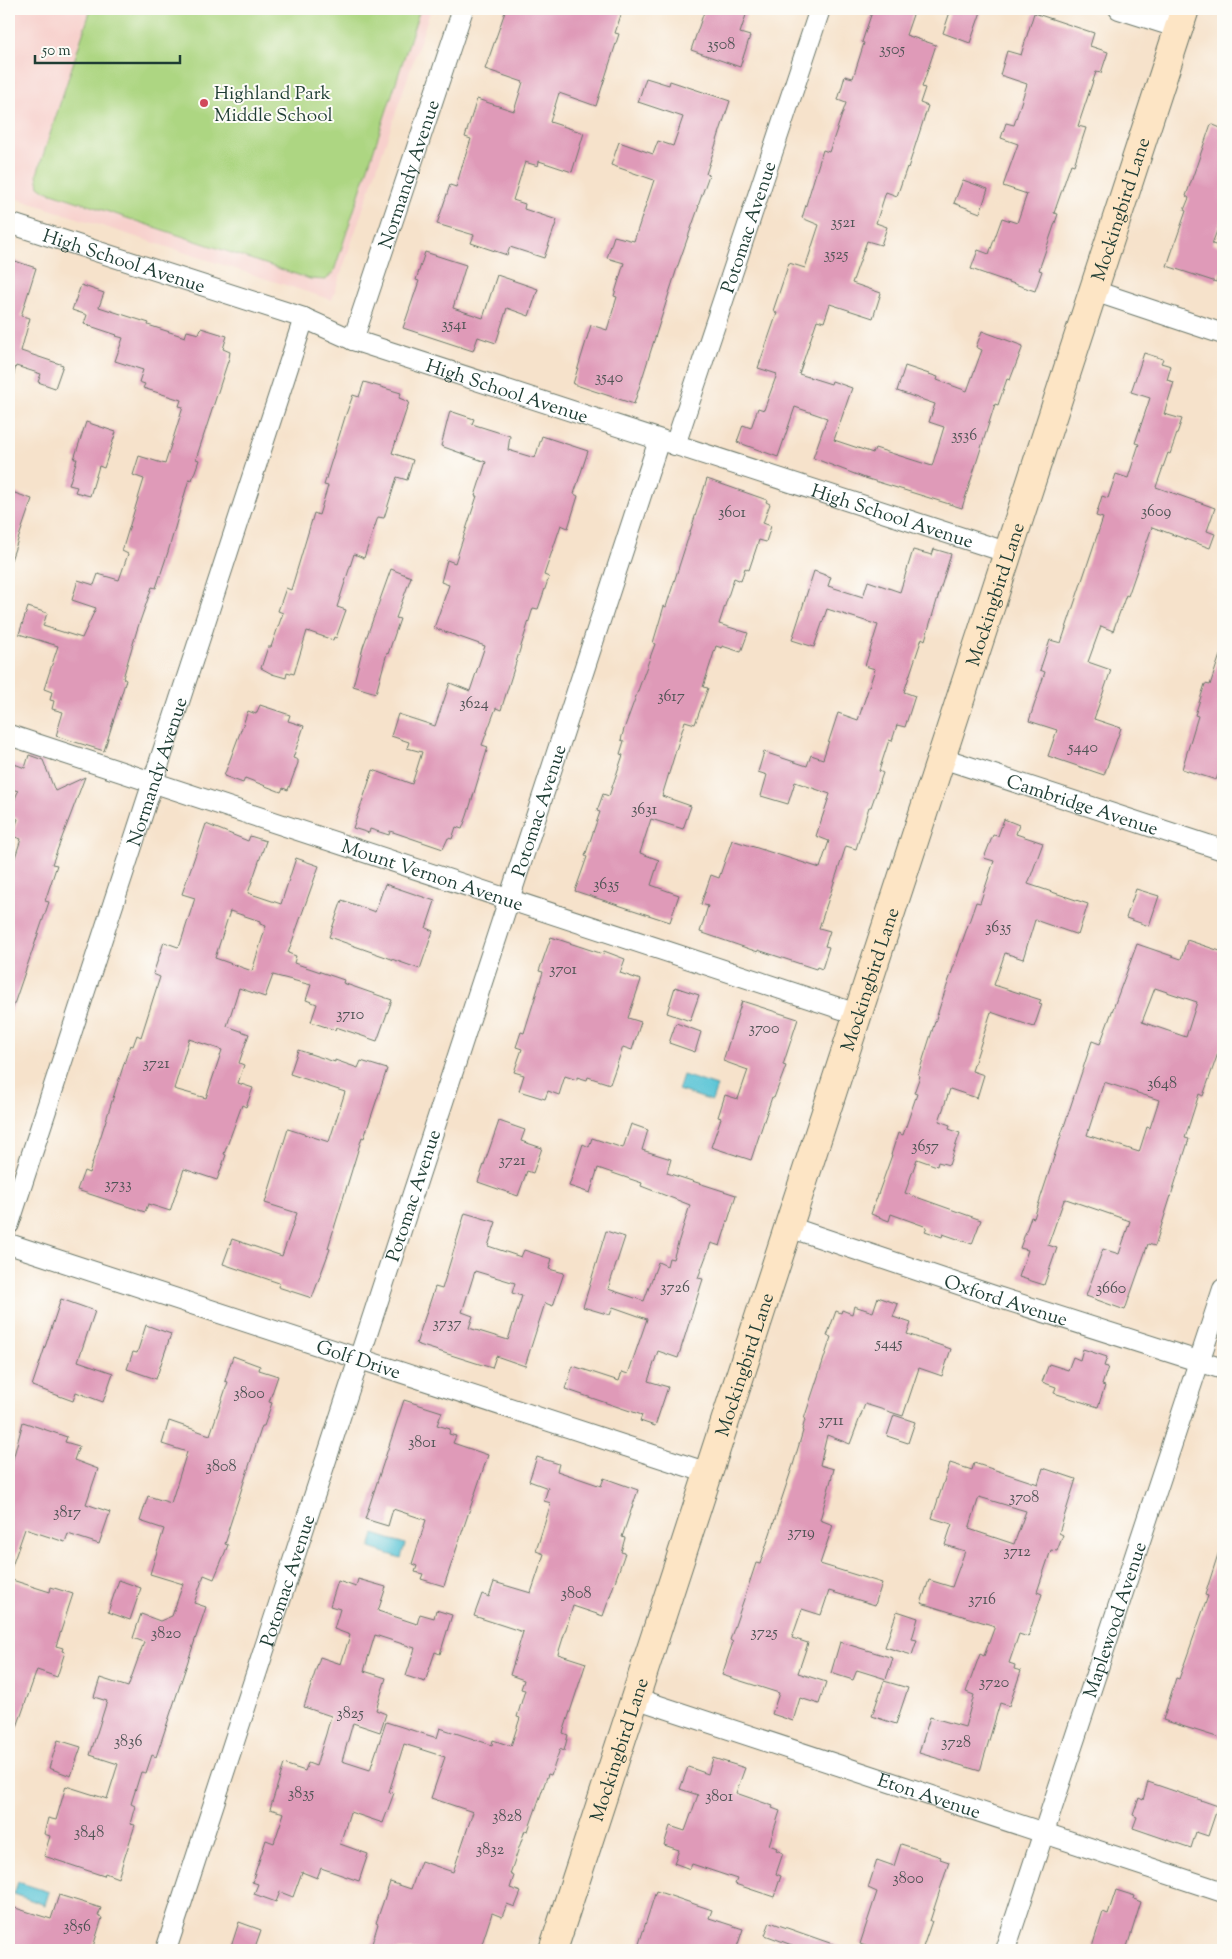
<svg xmlns="http://www.w3.org/2000/svg" width="1232" height="1959" font-family="'Sorts Mill Goudy',serif">
<style>
.built{fill:#f7d0cc}
.green{fill:#add682;stroke:#668a5b}
.water{fill:#5ac4d6;stroke:#3c8085}
.building{fill:#df9ab8;fill-rule:evenodd}
.lines{fill:none;stroke-linecap:round;stroke-linejoin:round}
.street-casing{stroke:#6a7769;stroke-width:22}
.secondary-casing{stroke:#6a7769;stroke-width:30}
.street{stroke:#fff;stroke-width:20}
.secondary{stroke:#fde5c5;stroke-width:28}
.poi-dot{fill:#d1495b;stroke:#fdfcf7;stroke-width:2}
.labels{text-anchor:middle;stroke-width:4;stroke-linejoin:round;paint-order:stroke}
.number-label{font-size:16px;fill:#4f5455}
.poi-label{font-size:19px;fill:#1f3d34;stroke:#fdfcf7;text-anchor:start}
.street-label{font-size:19px;fill:#1f3d34;stroke:#fdfcf7}
</style>
<rect width="100%" height="100%" fill="#fdfcf7"/>
<filter id="ink" filterUnits="userSpaceOnUse"><feTurbulence type="fractalNoise" baseFrequency=".02" numOctaves="2"/><feDisplacementMap in="SourceGraphic" scale="10" xChannelSelector="R" yChannelSelector="G"/><feConvolveMatrix kernelMatrix="1 2 1 2 8 2 1 2 1" color-interpolation-filters="sRGB"/></filter>
<filter id="wash" filterUnits="userSpaceOnUse"><feTurbulence type="fractalNoise" baseFrequency=".0096" numOctaves="4" result="noise"/><feDisplacementMap in="SourceGraphic" scale="20" xChannelSelector="R" yChannelSelector="G"/><feGaussianBlur stdDeviation="1.12" result="paint"/><feColorMatrix in="noise" values="0 0 0 0 0 0 0 0 0 0 0 0 0 0 0 0 0 1.4 0 .05"/><feComposite in="paint" operator="in"/></filter>
<g filter="url(#wash)">
<rect width="100%" height="100%" fill="#f6e2cb"/>
<path class="built" d="M9,9H431L332,300L9,196Z"/>
<path class="green" d="M91,9H420L334,271L326,280L310,279L46,191L39,186L37,174Z"/>
<g class="water">
<path d="M683,1075L717,1086L712,1101L678,1090Z"/>
<path d="M374,1534L405,1544L401,1558L370,1548Z"/>
<path d="M18,1882L49,1892L45,1905L14,1894Z"/>
</g>
<g id="blocks">
<g class="building">
<path d="M506,9H623L615,33L619,34L596,106L559,93L550,122L584,133L572,172L539,161L538,166L525,162L513,200L525,204L524,209L557,220L544,258L510,247L507,255L471,243L474,235L437,224L450,185L456,187L463,163L471,139L465,137L477,99L514,111L523,82L485,69Z"/>
<path d="M705,9H748L740,33L750,36L740,67L691,50Z"/>
<path d="M873,9H915L906,35L936,45L922,87L925,88L920,103L928,106L908,168L907,167L897,196L886,192L876,223L887,227L881,245L867,241L852,283L881,293L873,318L830,304L824,322L817,320L799,374L831,384L832,381L852,388L834,440L873,453L875,448L932,466L944,427L929,422L935,404L897,391L905,366L938,377L937,380L967,391L982,350L976,347L982,331L1023,346L1010,380L1007,379L998,405L995,404L962,508L865,478L813,458L827,418L795,407L778,457L737,442L743,425L751,428L758,408L764,410L777,374L758,368L777,313L773,311L789,263L805,268L819,225L802,218L823,150L829,152L846,103L838,100L845,76L853,78L864,43L862,42Z"/>
<path d="M951,9H982L970,43L943,33Z"/>
<path d="M1034,13L1094,33L1090,46L1108,52L1101,73L1096,72L1078,126L1086,128L1074,165L1071,164L1054,213L1058,214L1039,270L1042,271L1035,291L971,269L978,250L989,254L1002,218L1017,223L1027,194L1003,186L1018,144L1001,138L1006,123L1014,125L1027,84L1000,75L1007,51L1021,55Z"/>
<path d="M646,78L669,85L670,81L730,101L706,174L709,175L698,206H699L677,268L634,404L573,384L591,325L607,330L617,297L614,296L624,263L607,258L614,236L634,241L654,180L611,165L619,142L653,154L658,141L673,146L683,117L638,102Z"/>
<path d="M1211,124L1223,129V215L1212,244L1223,247V273L1219,272L1216,282L1167,266L1186,211L1184,210L1189,198L1186,196Z"/>
<path d="M963,180L988,189L980,213L954,203Z"/>
<path d="M425,252L466,265L453,308L483,318L497,275L538,289L529,316L507,308L496,343L478,337L473,351L403,328L419,281L416,280Z"/>
<path d="M9,259L36,268L21,316L30,318L21,351L63,365L55,388L38,382L41,374L16,366L13,377H9Z"/>
<path d="M81,285L104,293L99,307L149,323L148,325L185,337L187,331L199,334L201,328L227,336L223,349L230,352L229,358L196,459L199,460L192,480L189,479L168,552L156,588L152,587L137,630L123,678L126,680L104,751L56,736L63,712L52,709L54,701L50,700L52,692L44,689L58,646L19,634L28,607L47,613L43,626L82,638L96,608L72,600L78,580L94,585L98,574L119,580L128,554L122,551L144,479L133,475L139,456L165,464L183,407L179,406L181,400L143,388L145,384L139,382L143,370L115,361L123,338L116,336L117,335L84,324L87,315L72,310Z"/>
<path d="M1144,353L1163,359L1161,363L1171,366L1167,380L1174,382L1164,414L1182,419L1170,454L1168,453L1156,487L1215,508L1207,531L1215,534L1210,548L1152,527L1128,596L1126,595L1113,631L1101,626L1088,662L1111,670L1094,719L1121,728L1104,775L1048,756L1057,730L1029,721L1045,672L1040,670L1050,640L1061,643L1103,518L1096,516L1102,496L1108,498L1116,474L1128,478L1139,444L1135,443L1150,398L1131,392Z"/>
<path d="M364,382L401,393L399,398L409,402L392,453L413,460L407,480L397,477L384,518L378,517L364,558L354,554L337,607L346,610L336,638L334,637L333,640L307,631L294,674L287,672L286,678L272,674L261,668L268,647H271L283,613L278,611L286,588L291,590L314,513L319,515L328,486L324,485L345,417L353,395L359,397Z"/>
<path d="M450,411L474,419L472,424L510,436L508,450L535,458L542,436L588,451L574,494L578,496L568,528L561,525L544,575L549,577L538,609L533,608L501,710L496,708L482,745L488,747L467,816L462,829L456,827L452,839L448,838L443,849L390,831L389,835L370,829L369,833L353,828L373,770L412,784L422,752L407,748L409,742L391,736L398,714L435,726L450,683L470,691L485,646L434,628L449,585L441,582L447,560L455,563L477,496H475L486,462L441,446Z"/>
<path d="M86,422L116,432L104,468L99,466L90,496L75,492L77,487L69,485L77,459H74Z"/>
<path d="M707,479L767,500L766,502L770,504L763,523L771,526L766,542L759,540L749,570L745,568L741,581L734,578L719,624L748,633L741,652L722,646V648L716,646L703,687L708,688L695,724L685,721L662,796L691,806L683,829L651,819L640,853L659,860L651,885L679,895L670,922L575,891L587,857L585,856L600,812L597,811L603,794L609,796L623,755L620,754L624,741L621,740L624,729L655,644L653,643L664,606L666,607Z"/>
<path d="M9,491L32,499L11,560L9,559Z"/>
<path d="M934,549L951,554L925,640L922,638L904,692L915,696L905,727L897,725L892,741L889,740L879,771L883,773L871,807H869L856,849L846,846L819,928L830,931L825,946L829,947L822,969L817,967L816,969L758,950V952L700,932L708,906L701,904L711,875L719,878L732,840L820,868L829,841L816,836L830,794L795,782L788,804L761,796L767,775L758,772L764,752L807,766L811,755L823,759L838,713L858,720L875,669L865,666L878,625L827,609L814,647L792,640L814,571L831,577L828,586L863,597L868,581L900,592L913,550L932,555Z"/>
<path d="M391,569L411,577L396,618L400,619L388,654L387,653L376,693L353,686L363,647Z"/>
<path d="M1220,655H1223V771L1220,770L1216,780L1182,769L1198,716L1195,715L1205,684L1210,685Z"/>
<path d="M260,705L290,715L288,721L304,726L293,758L298,760V763L288,790L283,788L281,792L245,778L243,783L224,776L248,711L256,714Z"/>
<path d="M29,755L43,760L55,791L85,777L52,864L57,865L45,901L49,902L11,1013H9V876L21,839L12,836L18,819L9,815L18,791L9,788V762L25,768Z"/>
<path d="M1004,819L1019,825L1016,834L1043,843L1028,884L1088,904L1078,935L1035,920L1023,959L1005,953L994,985L1041,1000L1039,1003L1042,1004L1034,1027L991,1012L972,1071L984,1075L977,1098L950,1089L939,1121L950,1125L949,1129L960,1133L949,1165L938,1162L937,1166L917,1159L905,1193L981,1220L972,1244L943,1234L942,1237L925,1231L927,1227L891,1214L889,1221L871,1214L892,1155H891L898,1133L903,1135L917,1094L914,1093L920,1076L918,1075L942,1000L976,902L980,903L994,861L984,858L993,835L998,836Z"/>
<path d="M206,824L248,841L250,836L266,841L248,893L281,904L296,858L319,866L288,953L296,956L294,963L344,980L343,983L392,1000L377,1041L336,1027L335,1030L311,1022L317,1004L306,1000L311,985L273,975L265,997L239,988L227,1026L249,1034L239,1063L244,1065L238,1083L253,1088L246,1107L242,1105L224,1154L226,1155L217,1180L184,1169L170,1211L148,1204L145,1212L77,1190L84,1171L89,1173L130,1045L133,1046L137,1035L141,1037L160,977L153,974L164,942L178,947L180,945L195,898L182,894ZM230,911L260,921V924L266,926L252,971L215,958ZM189,1039L222,1050L206,1098L174,1089Z"/>
<path d="M385,884L435,901L426,928L433,931L420,969L329,937L342,900L375,912Z"/>
<path d="M1136,889L1159,896L1149,926L1126,918Z"/>
<path d="M551,937L603,954L604,951L625,959L620,973L641,980L628,1018L641,1022L632,1050L623,1047L610,1084L588,1077L587,1080L577,1077V1080L565,1076L559,1095L548,1091L545,1099L519,1091L524,1075L514,1072L522,1049L516,1047L521,1032L524,1033L543,972L539,971Z"/>
<path d="M1187,940L1223,952V1039L1203,1096L1199,1094L1185,1138L1189,1139L1155,1246L1148,1244L1125,1310L1086,1296L1103,1249L1119,1254L1130,1221L1066,1199L1064,1200L1048,1245L1057,1248L1044,1285L1019,1277L1028,1250L1020,1248L1031,1217L1034,1218L1092,1041L1100,1044L1137,944L1181,959ZM1155,988L1197,1002L1186,1037L1142,1022ZM1104,1082L1159,1100L1150,1128L1147,1127L1139,1152L1087,1135Z"/>
<path d="M675,987L699,995L690,1021L667,1013Z"/>
<path d="M742,1001L798,1019L783,1065L786,1066L774,1098L772,1097L751,1160L711,1147L721,1118L718,1117L725,1095L738,1099L748,1070L723,1061Z"/>
<path d="M676,1023L701,1032L695,1052L669,1043Z"/>
<path d="M298,1050L335,1062V1060L358,1068L361,1061L387,1069L364,1138L362,1137L328,1248L330,1249L312,1298L278,1287L279,1283L223,1264L232,1239L282,1256L297,1213L265,1203L288,1129L329,1142L345,1092L290,1074Z"/>
<path d="M499,1121L525,1130L521,1141L542,1148L533,1173L527,1171L518,1196L478,1182Z"/>
<path d="M631,1124L648,1130L642,1150L671,1159L667,1173L736,1195L720,1246L711,1243L698,1278L703,1279L678,1358L658,1351L648,1381L668,1387L655,1426L640,1421L642,1415L565,1389L573,1366L619,1381L622,1372L628,1374L647,1319L613,1307L610,1315L583,1307L606,1231L625,1237L608,1289L644,1301L658,1262L667,1266L669,1258L673,1259L690,1205L641,1186L642,1183L598,1168L590,1193L569,1186L583,1144L589,1147L592,1138L623,1148Z"/>
<path d="M465,1213L496,1222L488,1246L521,1257L524,1250L552,1259L549,1269L564,1273L553,1306L545,1303L525,1366L496,1356L492,1368L416,1344L435,1287L442,1289ZM475,1271L515,1283L512,1293L522,1296L508,1340L469,1328L473,1316L462,1312Z"/>
<path d="M878,1297L898,1304L893,1317L911,1323L907,1334L951,1349L942,1376L919,1368L903,1416L865,1404L850,1444L827,1435L820,1465L834,1469L820,1520L833,1525L820,1564L882,1583L875,1605L829,1591L821,1615L802,1609L792,1638L808,1643L798,1673L826,1682L819,1704L800,1698L793,1721L772,1714L779,1693L722,1675L733,1642L730,1640L746,1593L756,1563L760,1564L793,1465L803,1431L802,1430L805,1420L804,1419L831,1337L827,1336L836,1311L841,1313L842,1310L852,1314L854,1306L873,1312Z"/>
<path d="M61,1299L95,1311L78,1361L113,1373L103,1402L76,1392L73,1401L32,1386Z"/>
<path d="M146,1325L171,1334L156,1379L127,1369L133,1352L137,1353Z"/>
<path d="M1083,1349L1107,1357L1104,1366L1108,1367L1102,1385L1105,1386L1098,1407L1054,1393L1056,1387L1042,1382L1049,1364L1068,1370L1073,1357L1080,1360Z"/>
<path d="M233,1356L260,1366L259,1370L278,1376L269,1402L272,1403L264,1426H262L228,1531L229,1532L225,1544L228,1545L214,1579L204,1575L194,1603L206,1607L156,1757L152,1755L146,1773L141,1772L131,1804L135,1806L130,1824L135,1825L118,1878L105,1873L104,1876L44,1856L50,1836L44,1834L48,1818L56,1820L66,1786L107,1799L118,1764L90,1755L107,1701L94,1697L100,1678L128,1687L144,1642L133,1638L141,1614L160,1621L172,1616L183,1584L150,1574L164,1529L140,1521L148,1496L171,1503L187,1452L162,1444L169,1421L210,1435L228,1382L225,1381Z"/>
<path d="M404,1400L442,1412L437,1425L450,1429L449,1434L456,1436L453,1443L488,1455L444,1586L421,1579L423,1574L415,1572L417,1566L412,1564L426,1520L393,1509L388,1526L365,1519Z"/>
<path d="M894,1415L915,1422L908,1443L887,1436Z"/>
<path d="M23,1422L67,1437L65,1442L79,1446L74,1460L98,1469L86,1504L110,1512L99,1544L68,1534L65,1542L25,1529L11,1569H9V1474Z"/>
<path d="M537,1457L559,1464L557,1471L601,1486L604,1478L638,1490L622,1537L625,1538L621,1552L625,1553L603,1616L573,1606L558,1654L586,1663L563,1733L568,1735L564,1751L560,1749L551,1775L548,1774L528,1831L525,1830L510,1874L514,1876L510,1888L521,1892L515,1907L507,1904L502,1917L492,1913L480,1950H370L378,1924L376,1923L390,1882L411,1889L421,1861L453,1872L473,1812L431,1798L445,1757L404,1744L389,1792L394,1793L383,1823L350,1812L340,1844L368,1854L359,1881L321,1868L317,1878L302,1872L293,1897L280,1892L276,1902L254,1894L258,1884L252,1882L266,1840L274,1843L284,1813L270,1809L284,1764L305,1771L308,1763L316,1766L326,1734L331,1716L304,1707L320,1657L341,1664L350,1635L334,1629L340,1609L330,1606L338,1581L356,1587L358,1579L386,1587L378,1611L417,1624L420,1614L434,1618L436,1610L452,1615L440,1654L435,1652L425,1682L406,1676L415,1648L375,1635L364,1671L386,1678L376,1710L386,1714L380,1732L353,1723L342,1761L370,1770L386,1722L437,1738L440,1728L492,1745L493,1740L511,1746L520,1718L517,1717L525,1690L521,1689L524,1680L510,1675L523,1632L474,1616L482,1594L489,1597L494,1582L531,1593L544,1554L536,1551L551,1503L544,1501L548,1488L529,1481Z"/>
<path d="M950,1463L972,1470L974,1463L1038,1484L1043,1468L1076,1479L1059,1533L1063,1535L1057,1551L1051,1550L1037,1592L1042,1594L1028,1637L1019,1634L1009,1663L1015,1665L1014,1669L1021,1671L1009,1706L1000,1703L980,1771L919,1753L930,1717L965,1727L974,1695L966,1692L980,1654L984,1656L995,1626L921,1603L929,1580L952,1587L965,1551L945,1545L952,1524L932,1518ZM979,1497L1026,1511L1014,1544L969,1529Z"/>
<path d="M1220,1548H1223V1739L1163,1720L1176,1678L1179,1679L1208,1596L1205,1595Z"/>
<path d="M9,1579L50,1592L51,1587L73,1594L56,1646L63,1648L62,1651L65,1652L57,1677L37,1670L11,1744L9,1743Z"/>
<path d="M119,1580L141,1588L130,1620L108,1612Z"/>
<path d="M897,1611L918,1618L912,1639L917,1640L912,1655L885,1647Z"/>
<path d="M840,1642L893,1658L886,1679L857,1670L853,1680L831,1673Z"/>
<path d="M884,1681L908,1688L896,1724L872,1716Z"/>
<path d="M58,1740L81,1747L71,1776L49,1768Z"/>
<path d="M713,1758L745,1768L736,1793L773,1806L772,1808L780,1811L769,1845L777,1848L776,1850L783,1853L776,1874L781,1876L774,1897L735,1884L737,1879L692,1864L690,1869L674,1863L679,1850L664,1845L670,1826L685,1831L698,1795L680,1789L688,1767L708,1774Z"/>
<path d="M1148,1782L1218,1806L1208,1836L1196,1832L1191,1848L1133,1828L1137,1817L1133,1815L1139,1798L1143,1800Z"/>
<path d="M901,1844L941,1857L940,1859L949,1862L930,1921H932L922,1950H877L860,1944L877,1892L868,1888L877,1860L894,1866Z"/>
<path d="M1116,1890L1135,1896L1134,1899L1141,1902L1126,1950H1101L1092,1947L1103,1912L1108,1914Z"/>
<path d="M656,1891L712,1910L709,1918L743,1929L736,1950H637Z"/>
<path d="M59,1895L101,1908L98,1916L102,1918L92,1950H9V1916L12,1907L51,1919Z"/>
<path d="M239,1922L261,1930L254,1950H230Z"/>
<path d="M770,1922L844,1948V1950H796L797,1947L765,1935Z"/>
</g>
</g>
</g>
<g filter="url(#ink)">
<use href="#blocks" fill-opacity="0" stroke="#6a7769" stroke-width="1"/>
<g class="lines">
<g class="street-casing">
<g id="street">
<path d="M1119,9L1179,28"/>
<path id="s1" d="M9,223L304,318L353,340L1009,553"/>
<path d="M1094,291L1223,334"/>
<path id="s2" d="M353,340L463,9"/>
<path id="s3" d="M675,445L820,9"/>
<path id="s4" d="M9,735L857,1014"/>
<path id="s5" d="M942,758L1223,850"/>
<path id="s6" d="M9,1224L304,318"/>
<path id="s7" d="M789,1227L994,1296L1223,1369"/>
<path id="s8" d="M9,1244L708,1473"/>
<path id="s9" d="M635,1698L1223,1892"/>
<path id="s10" d="M166,1950L659,440"/>
<path id="s11" d="M1005,1950L1223,1289"/>
</g>
</g>
<g class="secondary-casing">
<g id="secondary">
<path id="s12" d="M553,1950L1185,9"/>
</g>
</g>
<use href="#street" class="street"/>
<use href="#secondary" class="secondary"/>
</g>
</g>
<circle class="poi-dot" cx="204" cy="103" r="5"/>
<g class="labels">
<g class="number-label">
<text x="721" y="49">3508</text>
<text x="892" y="54">3505</text>
<text x="843" y="227">3521</text>
<text x="836" y="259">3525</text>
<text x="454" y="329">3541</text>
<text x="609" y="382">3540</text>
<text x="964" y="440">3536</text>
<text x="1156" y="516">3609</text>
<text x="732" y="517">3601</text>
<text x="671" y="701">3617</text>
<text x="474" y="708">3624</text>
<text x="1083" y="752">5440</text>
<text x="644" y="814">3631</text>
<text x="606" y="889">3635</text>
<text x="998" y="932">3635</text>
<text x="563" y="974">3701</text>
<text x="350" y="1019">3710</text>
<text x="764" y="1033">3700</text>
<text x="156" y="1068">3721</text>
<text x="1162" y="1088">3648</text>
<text x="925" y="1151">3657</text>
<text x="512" y="1165">3721</text>
<text x="118" y="1189">3733</text>
<text x="675" y="1292">3726</text>
<text x="1111" y="1293">3660</text>
<text x="447" y="1328">3737</text>
<text x="889" y="1348">5445</text>
<text x="249" y="1398">3800</text>
<text x="831" y="1425">3711</text>
<text x="422" y="1447">3801</text>
<text x="221" y="1471">3808</text>
<text x="1024" y="1502">3708</text>
<text x="67" y="1517">3817</text>
<text x="801" y="1537">3719</text>
<text x="1017" y="1556">3712</text>
<text x="576" y="1598">3808</text>
<text x="982" y="1604">3716</text>
<text x="764" y="1637">3725</text>
<text x="166" y="1638">3820</text>
<text x="994" y="1687">3720</text>
<text x="350" y="1718">3825</text>
<text x="128" y="1746">3836</text>
<text x="956" y="1747">3728</text>
<text x="301" y="1798">3835</text>
<text x="719" y="1801">3801</text>
<text x="507" y="1821">3828</text>
<text x="89" y="1837">3848</text>
<text x="490" y="1854">3832</text>
<text x="908" y="1883">3800</text>
<text x="77" y="1931">3856</text>
</g>
<g class="poi-label">
<text x="214" y="99">Highland Park<tspan x="214" dy="22">Middle School</tspan></text>
</g>
<g class="street-label">
<text dy="7" stroke="none"><textPath href="#s2" startOffset="175">Normandy Avenue</textPath></text>
<text dy="7" stroke="none"><textPath href="#s12" startOffset="1831">Mockingbird Lane</textPath></text>
<text dy="7" stroke="none"><textPath href="#s3" startOffset="230">Potomac Avenue</textPath></text>
<text dy="7" stroke="none"><textPath href="#s1" startOffset="121">High School Avenue</textPath></text>
<text dy="7" stroke="none"><textPath href="#s1" startOffset="526">High School Avenue</textPath></text>
<text dy="7" stroke="none"><textPath href="#s1" startOffset="931">High School Avenue</textPath></text>
<text dy="7" stroke="none"><textPath href="#s12" startOffset="1426">Mockingbird Lane</textPath></text>
<text dy="7" stroke="none"><textPath href="#s6" startOffset="476">Normandy Avenue</textPath></text>
<text dy="7" stroke="none"><textPath href="#s5" startOffset="148">Cambridge Avenue</textPath></text>
<text dy="7" stroke="none"><textPath href="#s10" startOffset="1199">Potomac Avenue</textPath></text>
<text dy="7" stroke="none"><textPath href="#s4" startOffset="446">Mount Vernon Avenue</textPath></text>
<text dy="7" stroke="none"><textPath href="#s12" startOffset="1021">Mockingbird Lane</textPath></text>
<text dy="7" stroke="none"><textPath href="#s10" startOffset="794">Potomac Avenue</textPath></text>
<text dy="7" stroke="none"><textPath href="#s7" startOffset="229">Oxford Avenue</textPath></text>
<text dy="7" stroke="none"><textPath href="#s8" startOffset="368">Golf Drive</textPath></text>
<text dy="7" stroke="none"><textPath href="#s12" startOffset="616">Mockingbird Lane</textPath></text>
<text dy="7" stroke="none"><textPath href="#s10" startOffset="389">Potomac Avenue</textPath></text>
<text dy="7" stroke="none"><textPath href="#s11" startOffset="348">Maplewood Avenue</textPath></text>
<text dy="7" stroke="none"><textPath href="#s12" startOffset="211">Mockingbird Lane</textPath></text>
<text dy="7" stroke="none"><textPath href="#s9" startOffset="310">Eton Avenue</textPath></text>
</g>
</g>
<rect width="1232" height="1959" fill="none" stroke="#fdfcf7" stroke-width="30"/>
<path d="M35 55v8h145v-8" fill="none" stroke="#1f3d34" stroke-width="2.5"/>
<text x="42" y="55" font-size="15" fill="#1f3d34" stroke="#fdfcf7" stroke-width="4" paint-order="stroke">50 m</text>
</svg>
